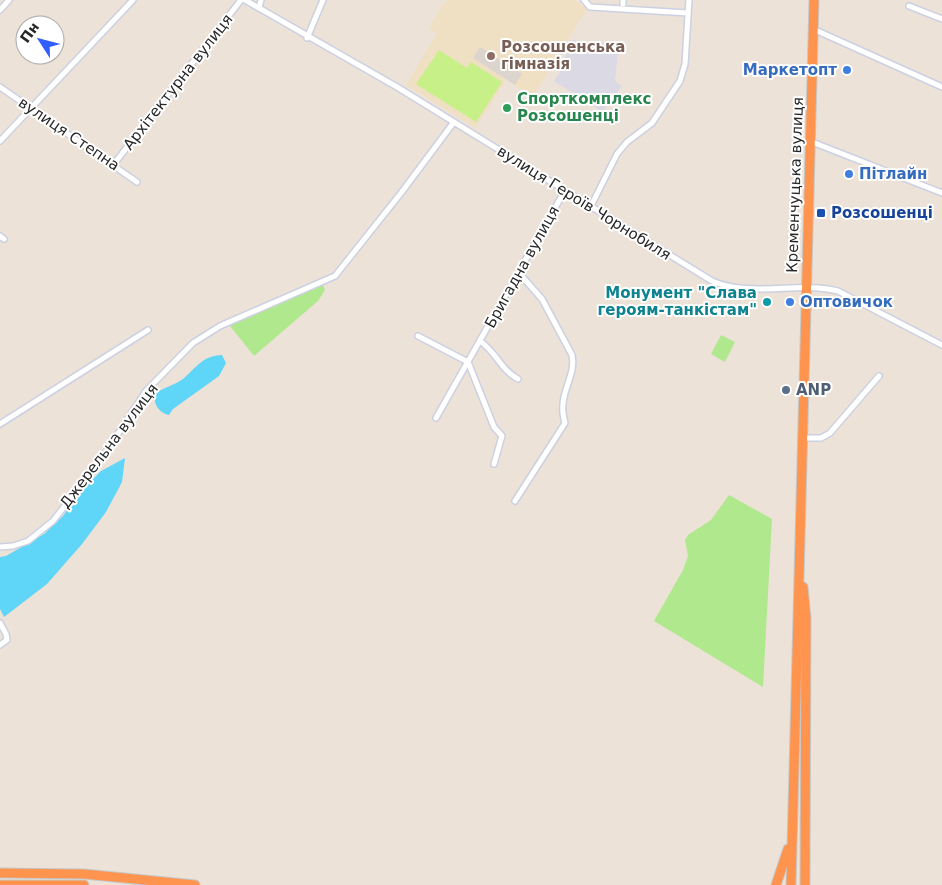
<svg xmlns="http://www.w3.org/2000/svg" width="942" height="885" font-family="'DejaVu Sans',sans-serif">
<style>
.industrial{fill:#dbd9e3}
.education{fill:#efe0c4}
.green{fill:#b0e88e}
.pitch{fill:#c8f088}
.plaza{fill:#dbd5ce}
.water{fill:#5fd5f8}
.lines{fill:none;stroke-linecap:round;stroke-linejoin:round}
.street-casing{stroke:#ccd1e2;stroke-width:8}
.highway-casing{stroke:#c7c7c7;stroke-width:11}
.street{stroke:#fff;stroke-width:5}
.highway{stroke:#ff944e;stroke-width:9}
.education-dot{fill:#8d6e63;stroke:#fff;stroke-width:2}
.shop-dot{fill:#3f7fe0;stroke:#fff;stroke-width:2}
.leisure-dot{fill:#2e9e5b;stroke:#fff;stroke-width:2}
.transit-dot{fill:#1a4fb4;stroke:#fff;stroke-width:2}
.culture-dot{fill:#0f9aa8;stroke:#fff;stroke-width:2}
.service-dot{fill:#5c6f8a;stroke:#fff;stroke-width:2}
.labels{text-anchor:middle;stroke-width:4;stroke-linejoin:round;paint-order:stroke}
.education-label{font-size:15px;font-weight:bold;fill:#785e54;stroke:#fff;text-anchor:start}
.shop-label{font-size:15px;font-weight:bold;fill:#366cbe;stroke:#fff;text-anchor:start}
.street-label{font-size:15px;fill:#272727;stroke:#fff}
.leisure-label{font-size:15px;font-weight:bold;fill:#27864d;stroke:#fff;text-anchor:start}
.transit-label{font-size:15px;font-weight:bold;fill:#164399;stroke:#fff;text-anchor:start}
.culture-label{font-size:15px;font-weight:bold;fill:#0d838f;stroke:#fff;text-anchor:end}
.service-label{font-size:15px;font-weight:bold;fill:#4e5e75;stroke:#fff;text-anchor:start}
</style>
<rect width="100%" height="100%" fill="#ece2d7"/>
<path class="industrial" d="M570,40L619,45L615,81L622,86L603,112L554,81L562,69Z"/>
<path class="education" d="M449,0H574L587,9L533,97L506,80L476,128L406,85L437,33L429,28L443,4Z"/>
<g class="green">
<path d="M323,285L325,290L318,301L254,356L230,326L238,320Z"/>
<path d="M721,335L735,342L725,362L711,354Z"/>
<path d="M729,495L772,519L763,687L654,621L683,570L688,556L685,540L688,535L711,520Z"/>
</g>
<path class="pitch" d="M439,50L467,68L471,62L502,82L476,122L416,84Z"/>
<path class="plaza" d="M480,47L522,74L515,85L473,58Z"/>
<g class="water">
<path d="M222,355L226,363L219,376L173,409L169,415C159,413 153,404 155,394C164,387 175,385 183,379C197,367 202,356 222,355Z"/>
<path d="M125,458L122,482L106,512L82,544L47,584L4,617L0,609V557L6,556L44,534L63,516L81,491L101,471Z"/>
</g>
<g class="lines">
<g class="street-casing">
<g id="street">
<path d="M245,0L397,87L712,281C752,298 799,281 838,291L942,345"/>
<path d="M584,0L590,7L688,13"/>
<path d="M623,0V4"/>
<path d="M909,6L942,19"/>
<path d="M259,8L261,0"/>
<path d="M0,10L9,0"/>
<path d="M813,29L942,87"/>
<path d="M307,38L323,0"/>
<path d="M0,87L137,182"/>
<path d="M0,141L133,0"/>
<path d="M812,142L942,193"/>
<path d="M114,164L241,0"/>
<path d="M590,208L617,154L627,142L652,123L680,81L685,64L689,0"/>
<path d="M0,236L4,239"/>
<path d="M418,336L468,362L494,427L502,436L494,464"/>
<path d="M480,341C496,352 501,370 518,379"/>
<path d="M436,418L564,192"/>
<path d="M0,424L148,330"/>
<path d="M805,438H821L830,433L879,376"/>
<path d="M515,501L565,423C556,394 577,377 572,355L542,299L519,273"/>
<path d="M0,547L13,546L28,541L53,521L100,461L146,391L193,343L220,326L335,276L401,193L454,122"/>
<path d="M0,623L6,634L7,640L0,645"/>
</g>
</g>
<g class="highway-casing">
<g id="highway">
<path d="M803,587L806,618L805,885"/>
<path d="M0,873L84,874L195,885"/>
<path d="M0,885H84"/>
<path d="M776,885L788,849"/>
<path d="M791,885L814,0"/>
</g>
</g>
<use href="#street" class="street"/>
<use href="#highway" class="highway"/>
</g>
<circle class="education-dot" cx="491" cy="56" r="5"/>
<g class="shop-dot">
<circle cx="847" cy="70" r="5"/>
<circle cx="849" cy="174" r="5"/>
<circle cx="790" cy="302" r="5"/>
</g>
<circle class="leisure-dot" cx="507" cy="108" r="5"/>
<rect class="transit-dot" x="816" y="208" width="10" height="10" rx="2.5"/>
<circle class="culture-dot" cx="767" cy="302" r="5"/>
<circle class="service-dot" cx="786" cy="390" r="5"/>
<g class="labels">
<g class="education-label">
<text x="501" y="52">Розсошенська<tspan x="501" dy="17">гімназія</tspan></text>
</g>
<g class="shop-label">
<text x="837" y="75" text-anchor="end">Маркетопт</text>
<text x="859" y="179">Пітлайн</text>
<text x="800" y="307">Оптовичок</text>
</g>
<g class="street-label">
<text transform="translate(178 82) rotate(-52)" y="5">Архітектурна вулиця</text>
<text transform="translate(69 134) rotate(34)" y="5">вулиця Степна</text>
<text transform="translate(795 185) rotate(-88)" y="5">Кременчуцька вулиця</text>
<text transform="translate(584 203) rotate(32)" y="5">вулиця Героїв Чорнобиля</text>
<text transform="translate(522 267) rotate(-61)" y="5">Бригадна вулиця</text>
<text transform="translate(109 446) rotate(-53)" y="5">Джерельна вулиця</text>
</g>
<g class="leisure-label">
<text x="517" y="104">Спорткомплекс<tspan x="517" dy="17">Розсошенці</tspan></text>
</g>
<g class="transit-label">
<text x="831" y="218">Розсошенці</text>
</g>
<g class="culture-label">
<text x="757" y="298">Монумент "Слава<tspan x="757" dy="17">героям-танкістам"</tspan></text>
</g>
<g class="service-label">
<text x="796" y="395">ANP</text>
</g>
</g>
<g transform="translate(40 40) rotate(306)"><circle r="24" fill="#ffffff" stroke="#a9a9a9"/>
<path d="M0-4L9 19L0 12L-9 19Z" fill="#305eff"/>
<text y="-8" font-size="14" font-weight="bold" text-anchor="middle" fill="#272727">Пн</text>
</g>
</svg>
